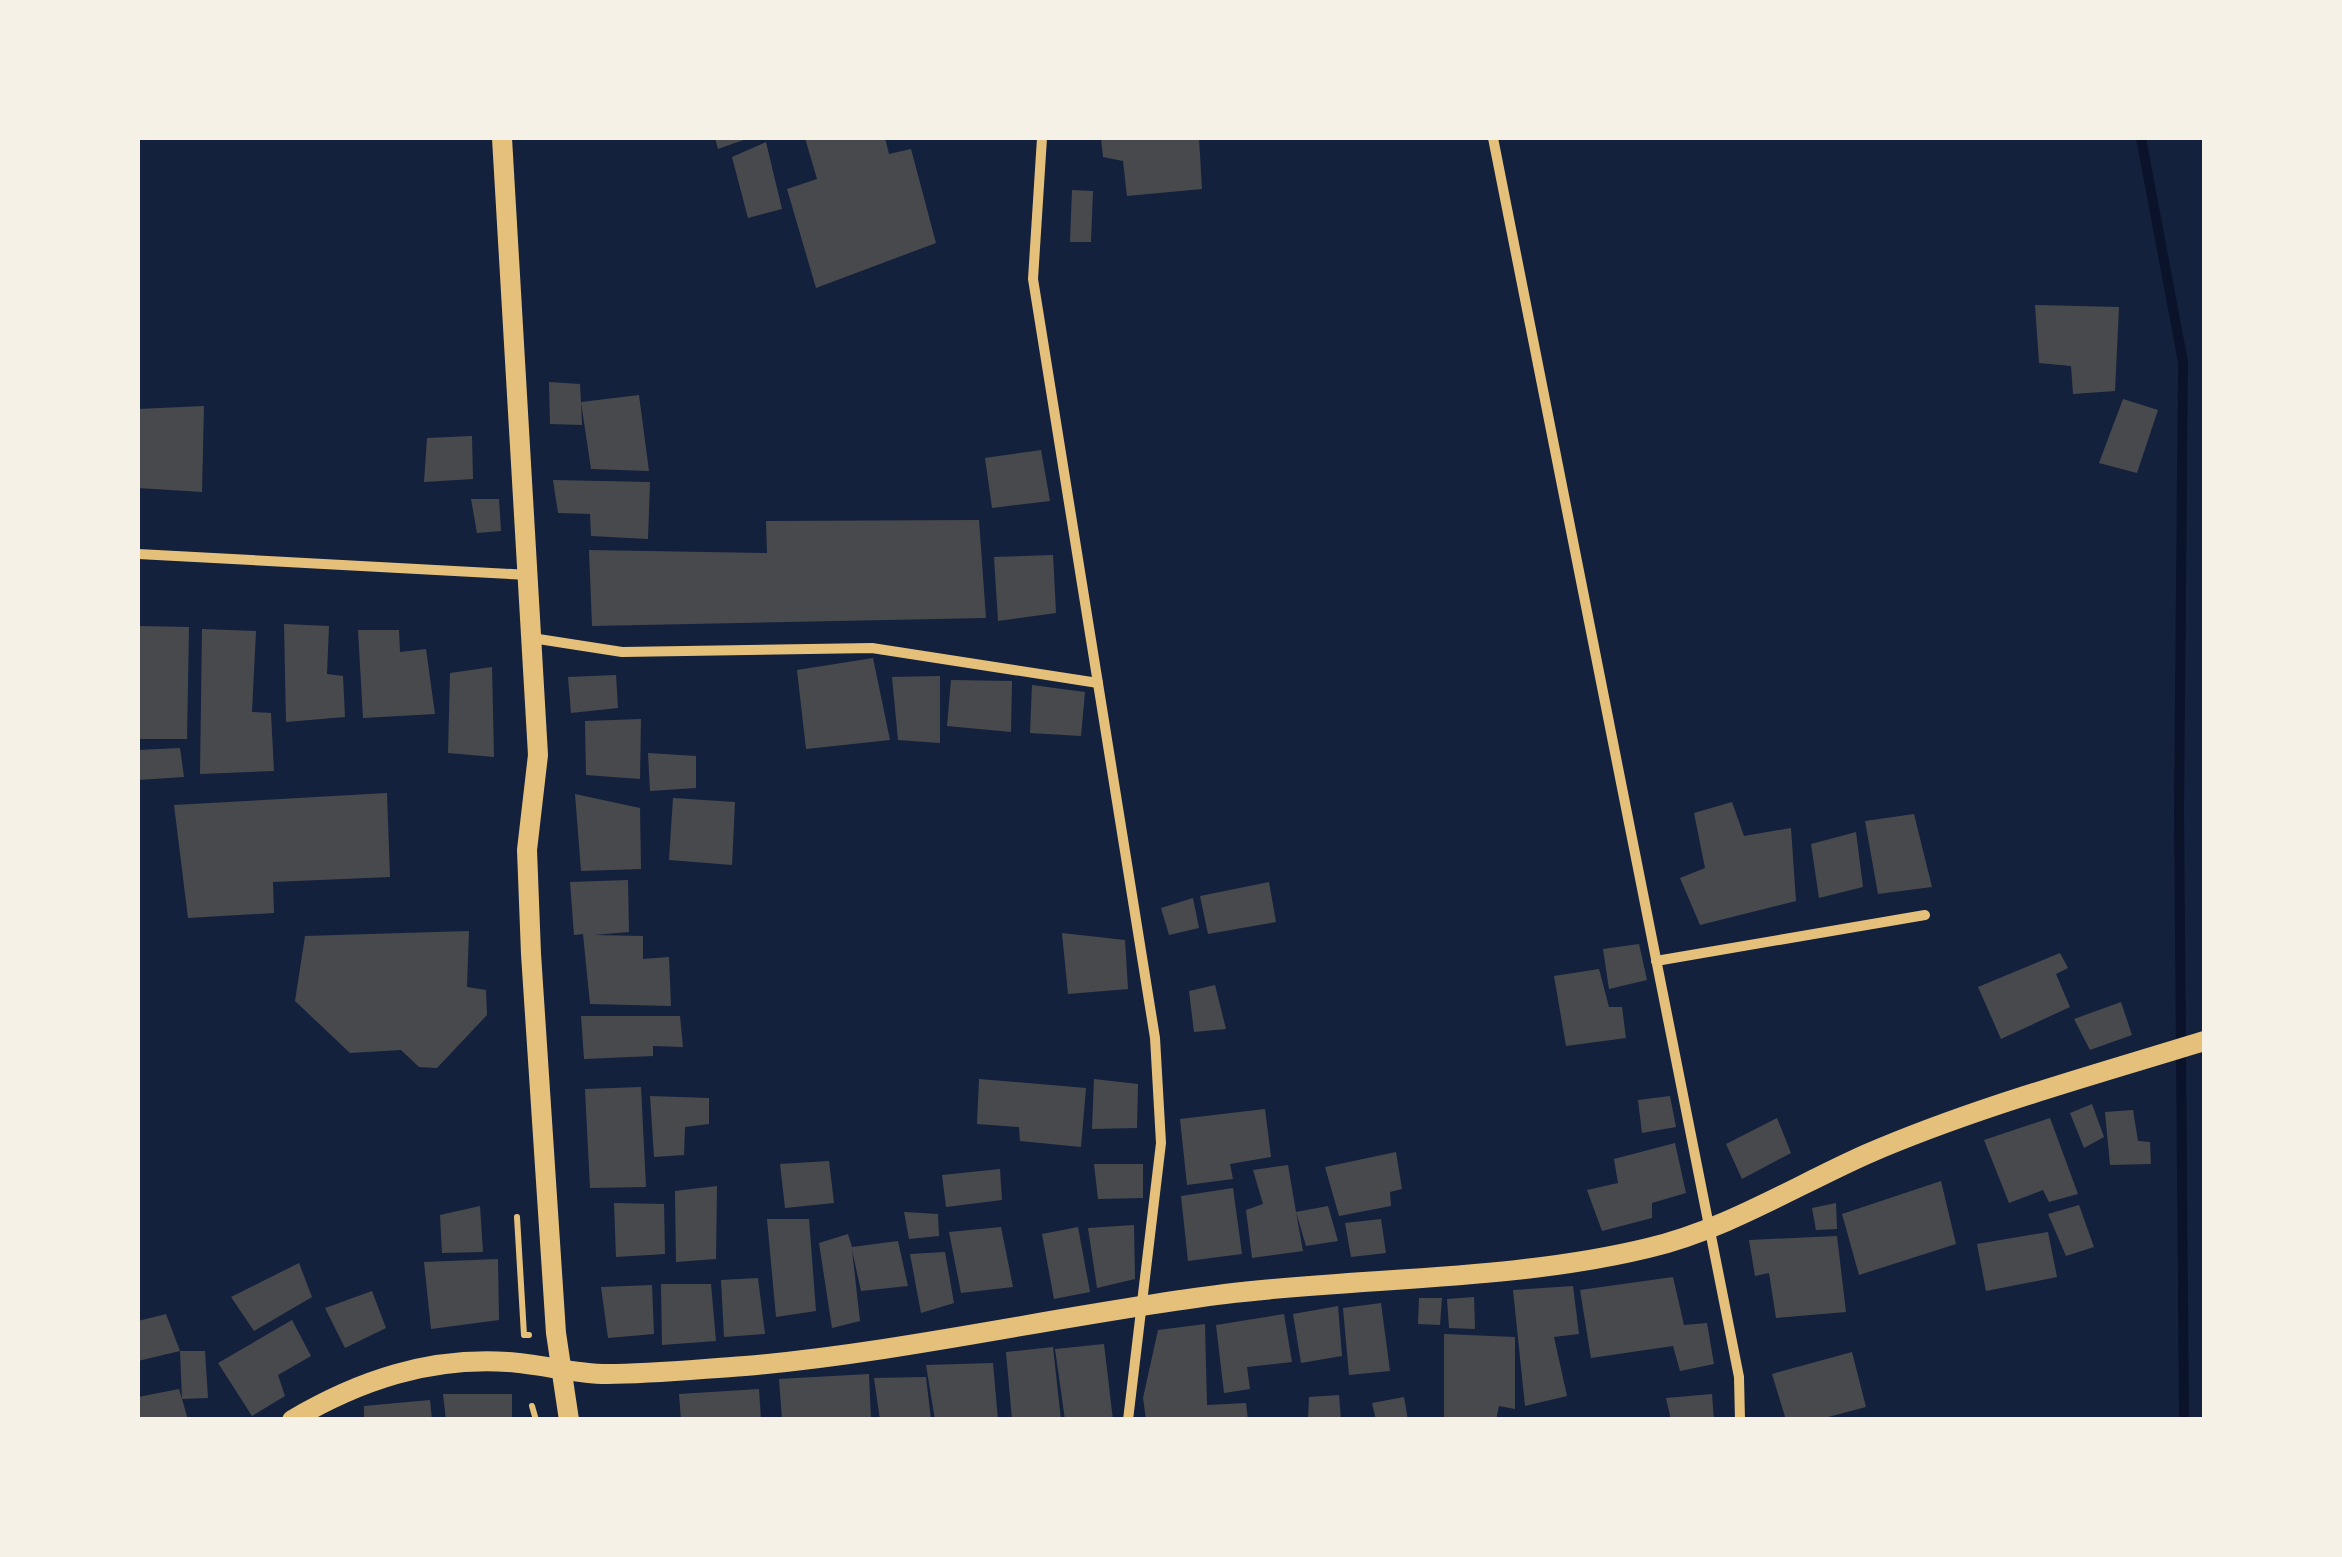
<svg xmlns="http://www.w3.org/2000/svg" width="2342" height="1557" font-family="Commissioner,sans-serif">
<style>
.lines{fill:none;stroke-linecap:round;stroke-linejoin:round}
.stream{stroke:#0b132b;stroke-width:10}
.building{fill:#48494c}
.path{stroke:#e5c07b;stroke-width:6}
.minor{stroke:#e5c07b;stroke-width:10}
.secondary{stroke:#e5c07b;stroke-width:20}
</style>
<rect width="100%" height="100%" fill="#14213d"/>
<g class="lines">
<path class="stream" d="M2141,138L2183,362L2179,811L2184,1420"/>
</g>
<g class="building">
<path d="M715,138H749L718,149Z"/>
<path d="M805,138H885L889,154L911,149L936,243L816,288L787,189L817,179Z"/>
<path d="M1101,138H1199L1202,189L1127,196L1123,161L1103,157Z"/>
<path d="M766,142L782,209L748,218L732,157Z"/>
<path d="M1072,190L1093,191L1091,242H1070Z"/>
<path d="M2035,305L2119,307L2115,391L2073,394L2071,366L2039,363Z"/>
<path d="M549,382L580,384L581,402L639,395L649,471L591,469L581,402L582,425L550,424Z"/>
<path d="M2123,399L2158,410L2137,473L2099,463Z"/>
<path d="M204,406L202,492L138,488V409Z"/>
<path d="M472,436L473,479L424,482L427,438Z"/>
<path d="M1041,450L1050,501L992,508L985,458Z"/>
<path d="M553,480L650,482L648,539L591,536L590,514L558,513Z"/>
<path d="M471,499H499L501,531L477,533Z"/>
<path d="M979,520L986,618L592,626L589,550L767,553L766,521Z"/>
<path d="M1053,555L1056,613L998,621L994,557Z"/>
<path d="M284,624L329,626L327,674L343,676L345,717L286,722Z"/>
<path d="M138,626L189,627L187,739H138Z"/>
<path d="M202,629L256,631L252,712L271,713L274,771L200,774Z"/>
<path d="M358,630H399L400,652L426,649L435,714L363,718Z"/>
<path d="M873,658L890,740L806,749L797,670Z"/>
<path d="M492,667L494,757L448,753L450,673Z"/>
<path d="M616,675L618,708L571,713L568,677Z"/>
<path d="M940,676V743L898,740L892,677Z"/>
<path d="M951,680L1012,681L1011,732L947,726Z"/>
<path d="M1032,685L1085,692L1081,736L1030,733Z"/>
<path d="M641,719L640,779L586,775L585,721Z"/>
<path d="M180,748L184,777L138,780V750Z"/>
<path d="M648,753L696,756V788L650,791Z"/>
<path d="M387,793L390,877L273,882L274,913L188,918L174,805Z"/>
<path d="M575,794L640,808L641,869L581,871Z"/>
<path d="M673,798L735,802L732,865L669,860Z"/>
<path d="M1732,802L1744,836L1791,828L1796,901L1700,925L1680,878L1705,868L1694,813Z"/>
<path d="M1914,814L1932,887L1878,894L1865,821Z"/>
<path d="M1856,832L1863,887L1819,898L1811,844Z"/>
<path d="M628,880L629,932L594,935L643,936V959L669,957L671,1006L590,1004L583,934L574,935L570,882Z"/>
<path d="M1269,882L1276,922L1208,934L1200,896Z"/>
<path d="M1193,898L1199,928L1169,935L1161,908Z"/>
<path d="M469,931L467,987L486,990L487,1015L437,1068L419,1067L401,1050L350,1053L295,1001L305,936Z"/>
<path d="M1062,933L1125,940L1128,989L1068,994Z"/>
<path d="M1639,944L1647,980L1609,989L1603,949Z"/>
<path d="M2060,953L2068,968L2056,974L2070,1007L2001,1039L1978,987Z"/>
<path d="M1599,969L1609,1007H1622L1626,1038L1566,1046L1554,976Z"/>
<path d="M1215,985L1226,1029L1194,1032L1189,991Z"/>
<path d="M2121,1002L2132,1035L2090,1050L2074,1019Z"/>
<path d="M581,1016H680L683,1047L653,1046V1056L584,1059Z"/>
<path d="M979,1079L1086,1088L1081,1147L1020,1141L1019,1127L977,1124Z"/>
<path d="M1094,1079L1138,1084L1137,1128L1092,1129Z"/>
<path d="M641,1087L646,1187L590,1188L585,1089Z"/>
<path d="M650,1096L709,1098V1124L685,1127L684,1155L654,1157Z"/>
<path d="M1670,1096L1676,1127L1642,1133L1638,1100Z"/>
<path d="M2092,1104L2104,1137L2084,1148L2070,1113Z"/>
<path d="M1265,1109L1271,1157L1230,1164L1233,1179L1187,1185L1180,1119Z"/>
<path d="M2133,1110L2138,1141L2150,1142L2151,1164L2110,1165L2105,1112Z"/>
<path d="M1777,1118L1791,1153L1742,1179L1726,1144Z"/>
<path d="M2050,1118L2078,1194L2049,1202L2043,1190L2009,1203L1984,1140Z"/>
<path d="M1675,1143L1686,1193L1652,1203V1218L1602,1231L1587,1190L1618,1183L1614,1159Z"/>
<path d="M1396,1152L1402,1189L1390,1192L1391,1206L1339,1216L1325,1167Z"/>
<path d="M829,1161L834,1203L785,1208L780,1164Z"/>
<path d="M1094,1164H1143V1198L1098,1199Z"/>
<path d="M1288,1165L1296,1212L1328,1206L1338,1241L1306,1246L1296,1212L1303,1251L1252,1258L1246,1210L1263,1204L1253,1170Z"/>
<path d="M1000,1169L1002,1200L946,1207L942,1175Z"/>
<path d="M1941,1181L1956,1244L1859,1275L1842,1214Z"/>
<path d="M717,1186L716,1259L676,1262L675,1191Z"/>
<path d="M1233,1188L1242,1254L1188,1261L1181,1196Z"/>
<path d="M614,1203L664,1204L665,1254L616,1257Z"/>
<path d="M1836,1203L1837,1229L1816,1230L1812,1208Z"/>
<path d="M2079,1205L2094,1247L2066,1256L2048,1214Z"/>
<path d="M480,1206L483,1252L442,1253L440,1215Z"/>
<path d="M904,1212L938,1214L939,1236L909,1239Z"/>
<path d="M767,1219H809L816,1311L776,1317Z"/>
<path d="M1381,1219L1386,1253L1351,1257L1345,1223Z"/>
<path d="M1134,1225L1135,1279L1097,1288L1088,1228Z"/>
<path d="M1001,1227L1013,1287L961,1293L949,1232Z"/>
<path d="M1078,1227L1090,1292L1054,1299L1042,1234Z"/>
<path d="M2048,1232L2057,1277L1986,1291L1977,1244Z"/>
<path d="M848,1234L852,1247L898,1241L908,1286L861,1291L852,1250L860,1321L832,1328L819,1243Z"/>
<path d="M1837,1236L1846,1312L1776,1318L1769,1273L1755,1276L1749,1240Z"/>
<path d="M945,1252L954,1303L921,1313L910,1254Z"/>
<path d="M498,1259L499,1320L431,1329L424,1262Z"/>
<path d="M299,1263L312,1297L254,1331L231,1297Z"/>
<path d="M1673,1277L1684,1325L1707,1323L1714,1364L1680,1371L1673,1346L1591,1358L1580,1290Z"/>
<path d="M758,1278L765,1334L724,1337L721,1280Z"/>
<path d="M661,1284H711L716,1341L662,1345Z"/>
<path d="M652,1285L654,1334L608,1338L601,1287Z"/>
<path d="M1573,1286L1579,1334L1554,1337L1567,1396L1525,1406L1513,1290Z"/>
<path d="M372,1291L386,1328L345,1348L325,1308Z"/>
<path d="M1474,1297L1475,1329L1449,1328L1447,1299Z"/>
<path d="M1419,1298H1442L1440,1325L1418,1324Z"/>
<path d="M1381,1303L1390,1371L1349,1375L1343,1308Z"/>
<path d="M1338,1306L1342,1356L1301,1363L1293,1314Z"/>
<path d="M166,1314L180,1351L138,1361V1321Z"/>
<path d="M1284,1314L1292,1362L1247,1367L1250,1389L1224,1393L1216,1325Z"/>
<path d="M292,1320L311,1356L278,1375L285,1396L252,1416L218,1363Z"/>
<path d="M1205,1324L1207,1405L1246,1403L1248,1420H1146L1143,1398L1158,1330Z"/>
<path d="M1444,1334L1515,1337V1409L1499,1406L1496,1420H1444Z"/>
<path d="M1104,1344L1113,1420H1065L1055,1349Z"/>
<path d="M1053,1347L1061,1420H1012L1006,1352Z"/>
<path d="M180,1351H205L208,1398L182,1399L188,1420H138V1397L179,1389L182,1399Z"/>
<path d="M1852,1352L1866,1407L1817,1420H1786L1772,1374Z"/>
<path d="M993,1363L998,1420H935L926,1365Z"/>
<path d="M869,1374L871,1420H782L779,1379Z"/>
<path d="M926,1377L931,1420H880L874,1378Z"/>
<path d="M759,1389L761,1420H681L679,1394Z"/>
<path d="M443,1394H512V1420H446Z"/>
<path d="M1712,1394L1714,1420H1671L1666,1398Z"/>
<path d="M1339,1395L1341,1420H1308L1309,1397Z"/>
<path d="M1404,1397L1408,1420H1376L1372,1403Z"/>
<path d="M430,1400L432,1420H364V1406Z"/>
</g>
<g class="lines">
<g class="path">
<path d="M517,1217L524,1335H529"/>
<path d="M532,1406L536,1420"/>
</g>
<g class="minor">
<path d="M1042,138L1033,279L1155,1038L1161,1143L1128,1420"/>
<path d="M1493,138L1739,1377L1740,1420"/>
<path d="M138,554L529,575"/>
<path d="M532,638L622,652L872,648L1098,683"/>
<path d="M1656,961L1925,915"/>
</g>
<g class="secondary">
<path d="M502,138L538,755L527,850L531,954L556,1333L569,1420"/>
<path d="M292,1420C360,1380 429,1357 508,1362C541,1364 574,1374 607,1374C653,1374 699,1369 745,1366C906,1352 1065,1314 1225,1294C1364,1277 1512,1281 1648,1248C1725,1230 1795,1186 1867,1154C1976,1107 2091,1076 2204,1041"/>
</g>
</g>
<rect width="2342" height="1557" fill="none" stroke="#f6f1e7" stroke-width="280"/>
</svg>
